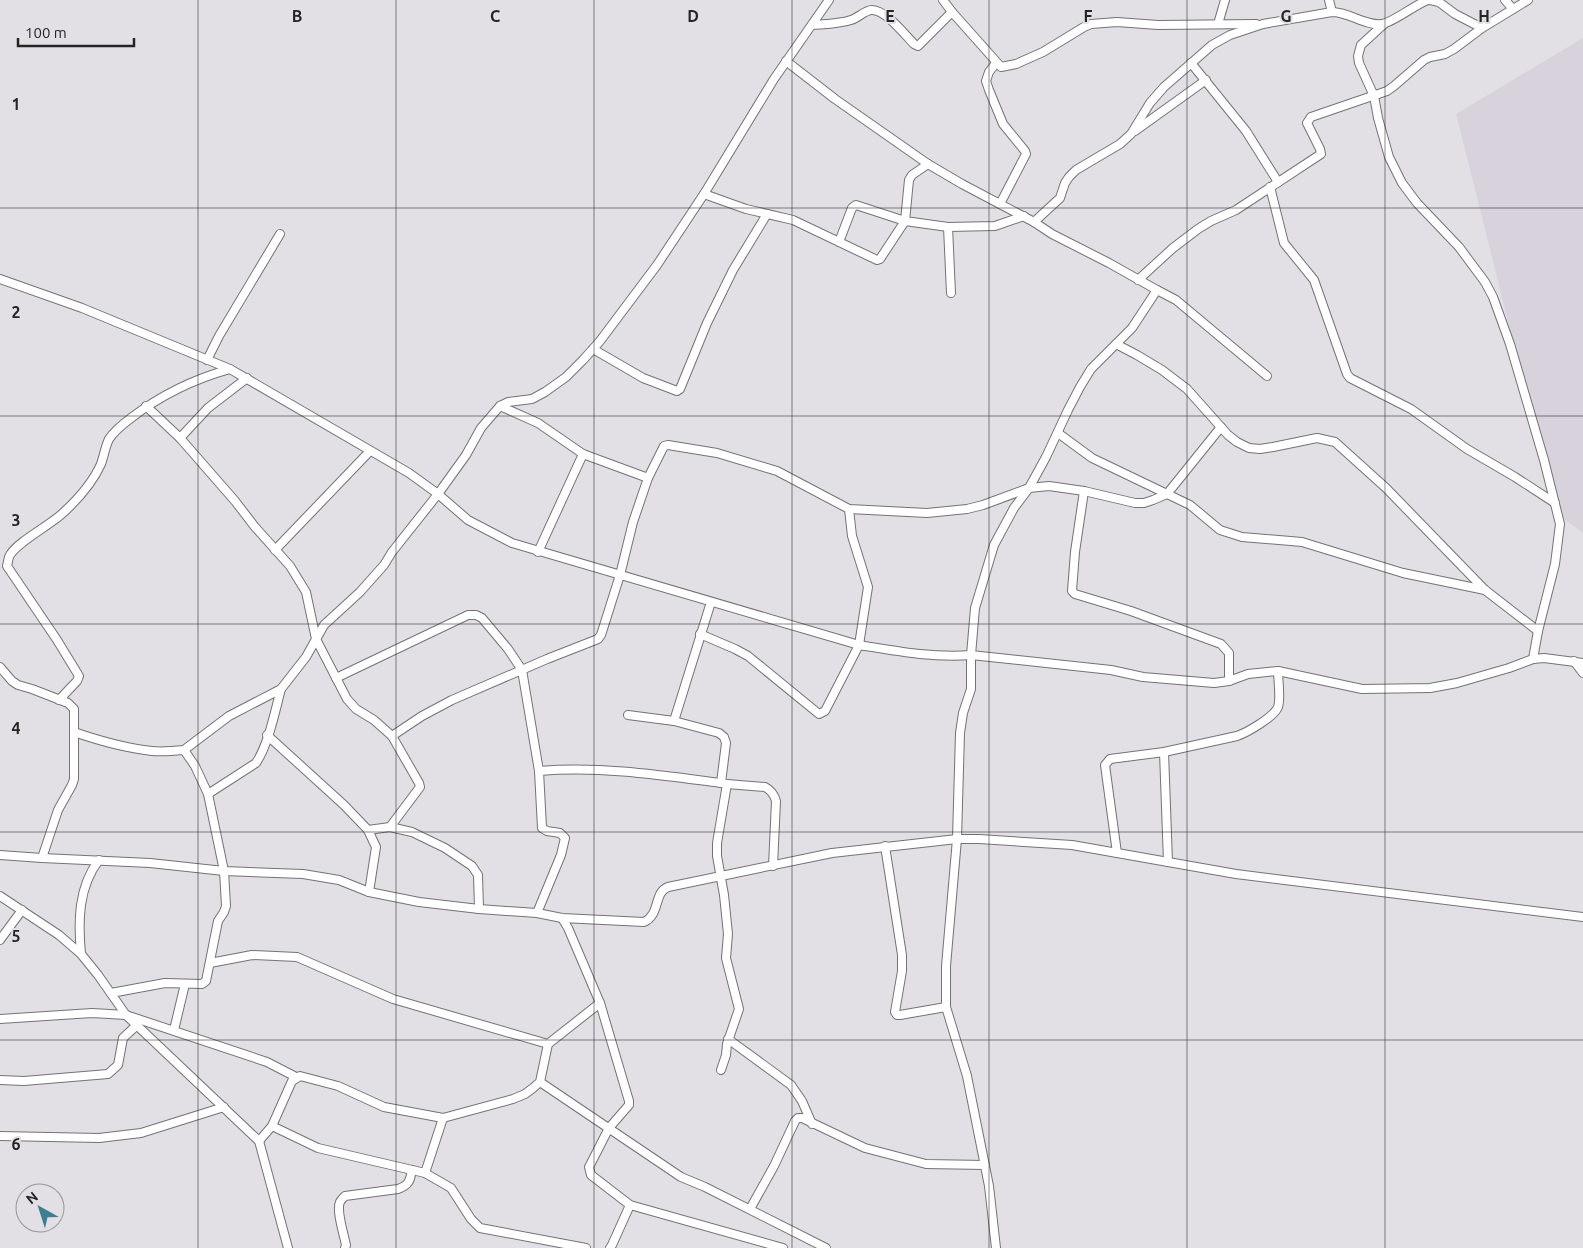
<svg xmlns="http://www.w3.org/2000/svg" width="1583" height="1248" font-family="Ubuntu,sans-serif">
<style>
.built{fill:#d8d2dd}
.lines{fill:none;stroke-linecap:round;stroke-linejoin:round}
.street-casing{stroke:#747275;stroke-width:10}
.street{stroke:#fff;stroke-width:8}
.grid{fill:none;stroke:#252425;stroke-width:1;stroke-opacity:0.55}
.grid-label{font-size:16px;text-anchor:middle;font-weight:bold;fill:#252425;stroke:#e2e0e4;stroke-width:4;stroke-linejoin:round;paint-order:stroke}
</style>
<rect width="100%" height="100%" fill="#e2e0e4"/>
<path class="built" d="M1583,38V533L1556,513L1456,114Z"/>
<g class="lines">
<g class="street-casing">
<g id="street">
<path d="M943,0L952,12L1001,67L1016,64L1043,52L1084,27L1091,24L1117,22L1158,25L1256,24"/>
<path d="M1329,0L1332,12"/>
<path d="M1430,0L1439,2L1455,14L1482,28"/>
<path d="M1505,0L1513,9"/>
<path d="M1218,24L1225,0"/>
<path d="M1384,24L1361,45L1358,56L1359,63L1374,96L1378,118L1389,157L1402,183L1417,203L1459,247L1485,282L1493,297L1510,344L1544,460L1560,524L1555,564L1538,631L1533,659"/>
<path d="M812,25C825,24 839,24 851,20C858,18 865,10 872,10C886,10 905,35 914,44L918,46L952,12"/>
<path d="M786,61L835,99L928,164L962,184L1034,222L1052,234L1109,263L1157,290L1132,328L1091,369L1080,387L1068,410L1046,457L1029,488L1014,508L994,545L975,608L971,655V689L963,713L960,733L957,839L946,966V1007L967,1076L989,1186L996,1248"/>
<path d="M996,63L989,72L986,81L989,90L1003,124L1025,151L1026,154L1000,204"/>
<path d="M1191,63L1246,131L1278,182"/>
<path d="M1135,131L1206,80"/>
<path d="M1270,187L1284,243L1314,280L1347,374L1350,378L1411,409L1467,449L1515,477L1555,503"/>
<path d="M704,194L746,209L793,220L877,260L880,259L905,221L909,180L912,175L928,164"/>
<path d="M1034,222L1060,198L1065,183L1069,177L1076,170L1120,144L1131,134L1150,103L1164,87L1212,45L1230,35L1263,24L1332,12C1349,12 1365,26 1382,24C1392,23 1416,4 1428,0"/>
<path d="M839,242L852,208L856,205L905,221L948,227"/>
<path d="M0,279L82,308L230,369L409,473L438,494L468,520L512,543L859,645C896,651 933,658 971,655L1111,670L1143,677L1214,683L1229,681L1248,674L1278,671L1362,689L1430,688L1457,683L1509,668L1533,659L1544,658L1583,663"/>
<path d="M1138,280L1173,248L1198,229L1211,221L1236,210L1321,154L1320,149L1307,123L1311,117L1387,91L1394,86L1424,60L1430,57L1445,54L1454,49L1482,28L1528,0"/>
<path d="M1157,290L1176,300L1267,376"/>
<path d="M951,293L948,227L995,226L1024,216"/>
<path d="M1116,344L1137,355L1162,370L1187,389L1228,435L1237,442L1249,448L1260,449L1273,447L1317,438L1335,442L1386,488L1485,590L1538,631"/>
<path d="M593,349L643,378L677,391L680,389L707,323L733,270L767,214"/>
<path d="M207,360L219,336L280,234"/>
<path d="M146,406L180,438L235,501L255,527L290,566L306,592L316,639L347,699L356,709L374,720L392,736L419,783L420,787L390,827"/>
<path d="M500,406L538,423L583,454L648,478"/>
<path d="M1058,433L1092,458L1190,505L1220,530L1242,537L1302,542L1403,573L1485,590"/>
<path d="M180,438L208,408L247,378"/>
<path d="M1084,491L1075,552L1072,591L1075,594L1131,611L1221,644L1229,653V681"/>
<path d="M275,550L370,451"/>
<path d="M538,552L583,454"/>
<path d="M700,634L735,649L748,656L819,714L825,711L859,645L868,587L852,536L849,509"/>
<path d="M1574,661L1583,673"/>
<path d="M0,667L12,681L18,685L32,689L68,703L74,709V779L72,785L58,810L42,858"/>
<path d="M336,678L468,615H476L482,618L508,649L522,670L539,771L542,828L547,831L560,833L565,838L561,855L537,913"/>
<path d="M59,700L77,681L79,676L57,640L7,566C8,563 8,558 10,555C18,541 51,525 64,512C78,499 93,482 101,464C104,456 105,447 109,439C115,430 123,424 131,418C161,395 194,379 230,369"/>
<path d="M628,715L674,721L719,733L724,737L726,743L721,783L727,784L717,843V856L724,895L728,934L726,958L739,1009L727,1044L726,1055L721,1070"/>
<path d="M674,721L711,602"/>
<path d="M74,732C100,741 125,748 152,751C162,752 174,751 184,750L195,766L208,794L224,871L226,906L224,912L218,921L206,981L202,984L165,983L111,993"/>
<path d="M267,735L344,805L368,830L376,847L369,892"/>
<path d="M392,736L422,716L452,700L547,659L598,639L601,635L620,575L633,522L648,478L664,446L668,445L717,453L777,471L849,509L927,513L967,509L983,505L1029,488L1049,486L1084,491L1135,503H1144L1153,500L1167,494L1221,427"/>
<path d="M184,750L229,716L281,689L306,657L324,625L360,592L384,565L392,552L438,494L466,455L481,428L500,406L508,402L532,399L545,392L566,377L583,360L600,341L657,265L704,194L774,79L829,0"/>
<path d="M1164,752L1168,862"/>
<path d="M539,771C602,766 660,775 721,783"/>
<path d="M727,784L765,787C771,790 774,794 776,801L773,866"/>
<path d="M208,794L256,763C269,743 275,711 281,689"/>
<path d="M368,830L390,827L412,832L445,848L472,866L478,875L479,909"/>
<path d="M885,846L902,955V971L895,1012L897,1015H900L946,1007"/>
<path d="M1117,853L1105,765L1110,759L1164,752L1237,736C1248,732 1274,717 1278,707C1281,699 1278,680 1278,671"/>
<path d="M0,855L42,858L150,863L224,871L303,874L339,880L369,892L419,902L479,909L537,913L562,918L644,922C661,914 653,893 668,887L832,853L957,839H979L1072,845L1236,874L1583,917"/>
<path d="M0,896L59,935L81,954L98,975L126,1015L259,1141L288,1248"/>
<path d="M0,940L22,910"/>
<path d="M81,954C78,922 78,887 99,860"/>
<path d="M210,963L252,955L297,957L393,999L548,1044"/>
<path d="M600,1003L629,1101V1105L609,1128L589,1167L591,1175L630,1205L783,1248"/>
<path d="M0,1019L92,1013L126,1015L267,1062L296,1077"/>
<path d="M174,1030L185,984"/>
<path d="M728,1039L791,1085L802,1101L812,1124"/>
<path d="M0,1080L24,1081L108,1074L118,1065L123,1038L137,1025"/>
<path d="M540,1082L681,1177L705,1187L826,1248"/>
<path d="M272,1126L318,1148L425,1173L451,1188L471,1219L480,1228L586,1248"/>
<path d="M0,1136L99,1138L141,1133L224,1107"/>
<path d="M259,1141L272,1126L292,1081L300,1076L338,1086L384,1107L443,1118L513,1099L525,1094L533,1088L540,1082L548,1044L600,1003L568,928L562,918"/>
<path d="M425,1173L443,1118"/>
<path d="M750,1209L774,1166L795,1121L798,1118H802L865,1148L926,1164L985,1165"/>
<path d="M345,1248L346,1245C344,1235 336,1210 340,1202C341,1200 343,1198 345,1196L398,1189C409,1185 410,1181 412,1170"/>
<path d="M610,1248L612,1245L630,1205"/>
</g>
</g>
<use href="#street" class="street"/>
</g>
<path class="grid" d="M198,0V1248M396,0V1248M594,0V1248M792,0V1248M989,0V1248M1187,0V1248M1385,0V1248M0,208H1583M0,416H1583M0,624H1583M0,832H1583M0,1040H1583"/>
<g class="grid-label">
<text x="297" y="22">B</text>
<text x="495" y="22">C</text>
<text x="693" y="22">D</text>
<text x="890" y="22">E</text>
<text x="1088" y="22">F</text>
<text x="1286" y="22">G</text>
<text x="1484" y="22">H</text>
<text x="16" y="110">1</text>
<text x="16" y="318">2</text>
<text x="16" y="526">3</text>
<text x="16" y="734">4</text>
<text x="16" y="942">5</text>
<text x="16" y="1150">6</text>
</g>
<g transform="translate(40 1208) rotate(321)"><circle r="24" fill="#e2e0e4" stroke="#969598"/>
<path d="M0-4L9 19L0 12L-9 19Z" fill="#3d7f91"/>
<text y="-8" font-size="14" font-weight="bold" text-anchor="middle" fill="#252425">N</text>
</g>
<path d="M18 38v8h116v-8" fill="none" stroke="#252425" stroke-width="2.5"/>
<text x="25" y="38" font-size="15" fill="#252425" stroke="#e2e0e4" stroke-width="4" paint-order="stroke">100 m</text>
</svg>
